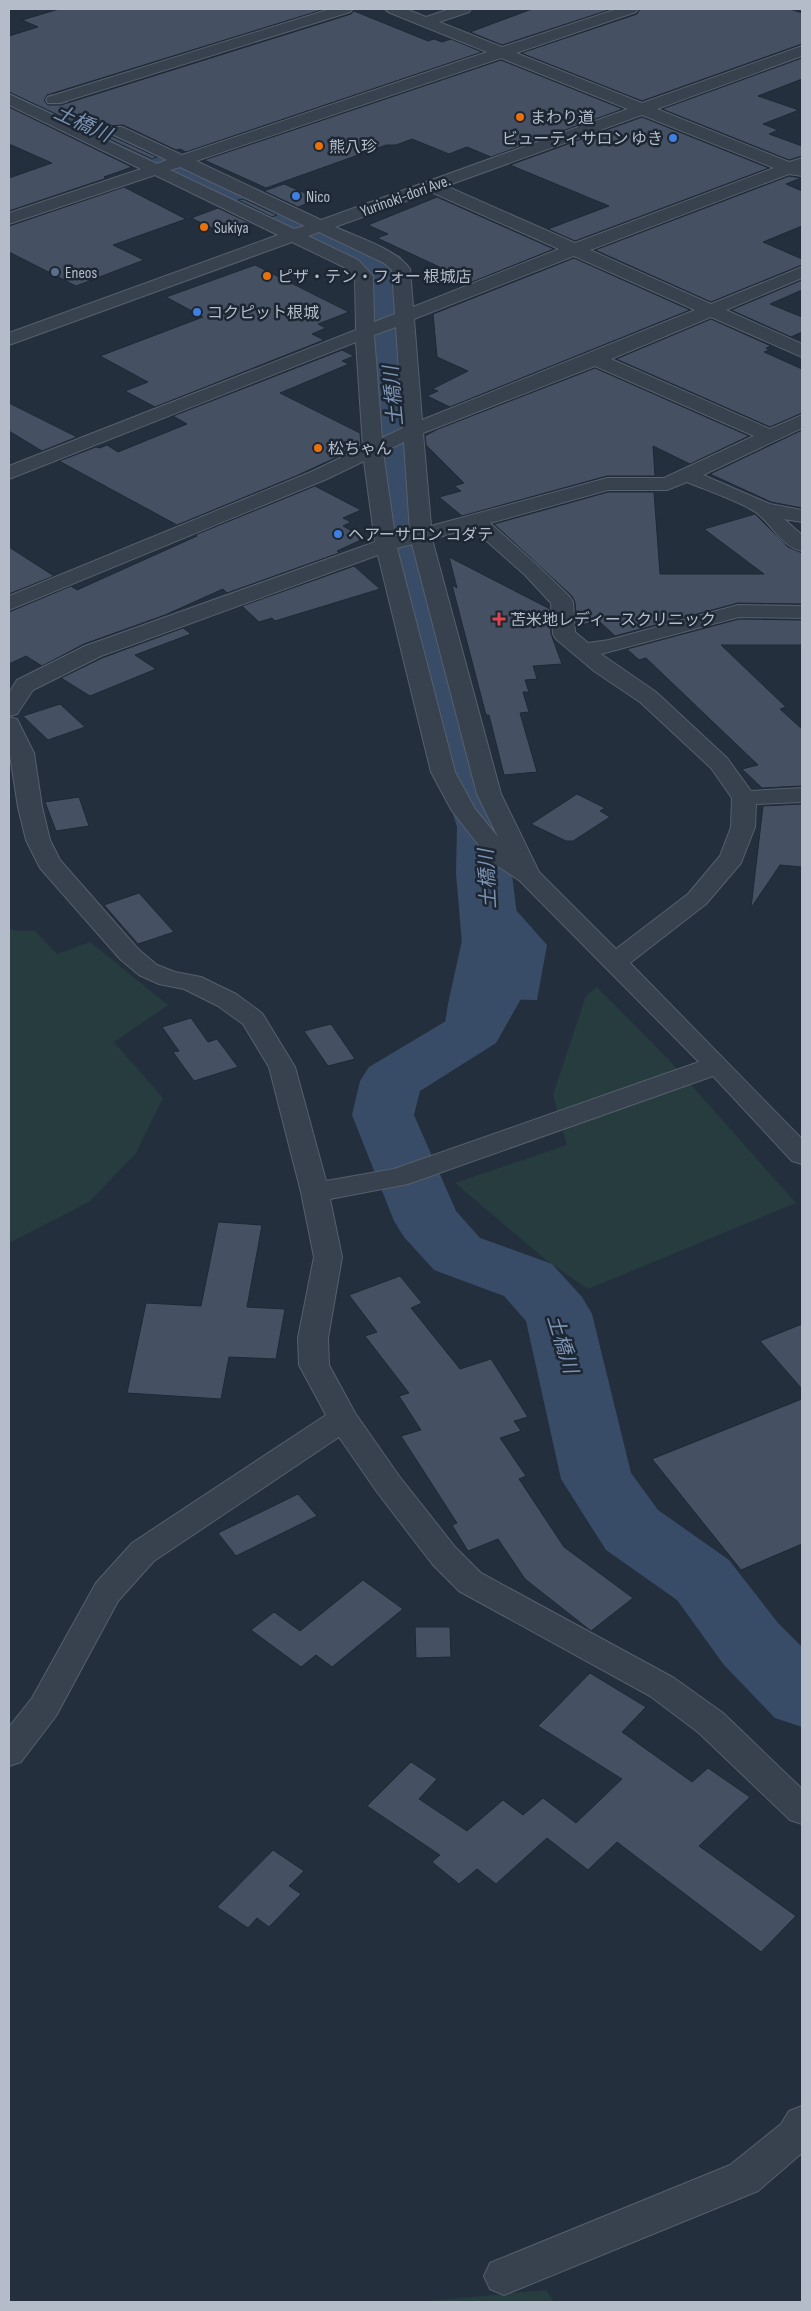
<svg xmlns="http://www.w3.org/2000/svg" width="811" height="2311" font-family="'Sofia Sans Condensed','Noto Sans JP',sans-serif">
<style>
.green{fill:#263c3f}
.water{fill:#394c67}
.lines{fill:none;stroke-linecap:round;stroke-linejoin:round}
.river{fill:#394c67;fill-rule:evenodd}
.building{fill:#455162;stroke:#1f2835}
.minor-casing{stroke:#565f6c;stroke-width:2}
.minor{fill:#38414e;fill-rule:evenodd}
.food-dot{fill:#e8710a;stroke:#1d2633;stroke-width:2}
.shop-dot{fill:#3f7fe0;stroke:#1d2633;stroke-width:2}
.service-dot{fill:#5c6f8a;stroke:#1d2633;stroke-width:2}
.health-dot{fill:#e0444e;stroke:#1d2633;stroke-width:2}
.labels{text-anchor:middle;stroke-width:5;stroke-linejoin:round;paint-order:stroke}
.far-poi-label{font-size:16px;fill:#b4bcc9;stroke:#1d2633;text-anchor:start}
.far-street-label{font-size:16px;fill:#b4bcc9;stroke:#1d2633}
.water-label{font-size:20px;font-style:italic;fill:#7c92b1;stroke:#1d2633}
</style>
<rect width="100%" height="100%" fill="#242f3e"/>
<g class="green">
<path d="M9,928L15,931H35L57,954L90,942L168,1005L114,1042L163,1098L136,1153L89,1202L9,1243Z"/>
<path d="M597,987L669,1060L796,1203L588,1289L546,1260L455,1183L567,1145L553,1095L586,996Z"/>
<path d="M546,2290L554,2302H418Z"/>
</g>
<path class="water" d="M484,874L547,945L537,1000L501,999L488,1036C471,1041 458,1048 443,1036L448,1004L476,876Z"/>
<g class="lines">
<path class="river" d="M9,77L22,80L400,256L406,265L405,286L414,350L431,568L478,727L513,827L512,874L526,990L496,1043L420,1091L414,1115L456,1211L480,1238L552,1264L582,1297L592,1314L631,1473L658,1510L729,1560L778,1623L802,1647V1727L775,1718L724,1665L677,1600L606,1550L561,1479L526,1321L504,1296L434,1270L404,1237L394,1221L352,1115L360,1081L369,1067L451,1018L466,990L456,874L457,827L426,727L383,568L370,350L363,286L364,271L9,102Z"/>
</g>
<g class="building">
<path d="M59,9H325L47,95L44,101L48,105H61L351,14L354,11L428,41L434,39L442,42L451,39L482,52L186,152L180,149L176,150L123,125L108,126L106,131L109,135L157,157L152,159L9,92V36L38,27L22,20Z"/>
<path d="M532,9H612L502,45L470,32Z"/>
<path d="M640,9H790L802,13V44L642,101L521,53L637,14Z"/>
<path d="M802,58V79L758,96L799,110L763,124L778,130L769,134L802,146V156L789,160L662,109Z"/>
<path d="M501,60L623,109L491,157L467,147L449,154L412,139L396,145H386L266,188L204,160Z"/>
<path d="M9,107L132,167L104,177L107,178L9,211V178L52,163L9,144Z"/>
<path d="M642,117L769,168L575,241L548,229L609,206L510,165Z"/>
<path d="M789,176L801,178L786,184L802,191V226L763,242L802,259V265L711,302L595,250Z"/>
<path d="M284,184L319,199L298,207L264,191Z"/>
<path d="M124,187L186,219L113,245L144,260L76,286L9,252V226Z"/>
<path d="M437,197L554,249L472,282L377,238L388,234L368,225Z"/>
<path d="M243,199L277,215L272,217L238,200Z"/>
<path d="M218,208L252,224L225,234L191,218Z"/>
<path d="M574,258L690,310L450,407L427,396L438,391L432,389L468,371L437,357L433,314Z"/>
<path d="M255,265L349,312L318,324L326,328L312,334L324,340L155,407L125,391L148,382L100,356L203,317L166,297Z"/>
<path d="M802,280V290L770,304L802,317V332L791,337L731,310Z"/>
<path d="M711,319L771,346L766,348L769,350L764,352L802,369V413L770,427L616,359Z"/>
<path d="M342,350L354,356L342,361L349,364L280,393L360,433L361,446L296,476L177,525L59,461L96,447L100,448L107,445L118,452L187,424L173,416Z"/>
<path d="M595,368L749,436L690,464L653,446L655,476H607L462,516L439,497L461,491L454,486L464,483L426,445L425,436L438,429Z"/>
<path d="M9,403L77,437L42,451L9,431Z"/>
<path d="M802,430V508L771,502L710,474Z"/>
<path d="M315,486L361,510L343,518L351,522L343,526L365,538L337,551L339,553L227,593L223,589L165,615L84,644L42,666L26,656L9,664V612L71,586L77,590L197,536L195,535Z"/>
<path d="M608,492H654L660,574H764L704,529L755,514L788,547L802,553V604L738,603L615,636L599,621L577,626L575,602L572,596L494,524Z"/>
<path d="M9,547L54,576L9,594Z"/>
<path d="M449,557L550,609L551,634L562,664L533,666L537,679L525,680L529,692H523L529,712L520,713L537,772L504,775L489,715H486L452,585L457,588Z"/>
<path d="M354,566L380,589L275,621L272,618L259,622L242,606Z"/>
<path d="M739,619L802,620V645H721L786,707L780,709L802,729V786L762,788L742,769L758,765L646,658L639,660L627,649Z"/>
<path d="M183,628L191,634L135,655L156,669L90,696L61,678L102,658Z"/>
<path d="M60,704L85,727L48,740L23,716Z"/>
<path d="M577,794L605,808L600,811L610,817L573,841H566L531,824Z"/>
<path d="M79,797L89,826L56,831L45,802Z"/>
<path d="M802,804V867L780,865L751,908L763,806Z"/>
<path d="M139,893L174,932L138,944L104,905Z"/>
<path d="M191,1018L208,1042L217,1039L238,1067L194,1081L173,1052L179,1051L162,1027Z"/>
<path d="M331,1024L355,1059L328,1066L304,1031Z"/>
<path d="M218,1222L262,1225L247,1307L285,1309L276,1359L229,1357L221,1399L127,1393L146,1303L201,1306Z"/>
<path d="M400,1276L422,1303L411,1308L460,1369L491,1359L528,1417L514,1421L521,1431L500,1438L526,1476L519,1479L564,1547L633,1598L591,1631L525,1579L498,1539L468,1551L452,1525L457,1523L401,1436L421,1430L399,1396L409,1393L365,1336L377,1332L349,1295Z"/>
<path d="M802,1324V1389L760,1341Z"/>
<path d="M802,1399V1544L741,1570L652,1459Z"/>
<path d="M298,1494L317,1516L236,1556L218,1533Z"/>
<path d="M363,1580L403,1609L332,1667L316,1655L301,1667L251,1630L274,1612L300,1631Z"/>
<path d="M415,1627H450L451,1657L416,1658Z"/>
<path d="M590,1673L646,1707L622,1732L692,1782L708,1768L750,1797L699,1846L796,1916L761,1952L617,1842L588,1870L547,1838L496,1884L477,1869L459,1884L432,1862L440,1855L367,1806L411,1762L437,1779L419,1799L467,1831L503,1800L523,1815L543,1798L576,1823L622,1779L538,1726Z"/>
<path d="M273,1850L304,1871L289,1886L301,1894L269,1927L257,1918L248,1928L217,1907Z"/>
</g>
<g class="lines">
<g class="minor-casing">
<g id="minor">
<path d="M330,9H353L350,12L60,103H48L46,100L48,97Z"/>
<path d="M385,9H406L426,17L450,9H471L469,12L439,22L502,47L617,9H638L636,12L516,53L642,103L802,46V56L657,109L789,162L802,158V176L789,174L590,250L711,304L802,267V278L726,310L802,344V357L711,317L611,359L770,429L802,415V428L703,475L770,504L802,510V522L784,519L802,535V551C782,547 773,526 758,514C747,504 703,489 687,482L667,490H608L490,523L539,567L570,597L573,602L575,632L588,643L609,640L738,605L802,606V618L739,617L601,654L656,692L727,758L751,791L802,788V802L756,804L755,827L741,863L706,904L630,963L802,1139V1164L792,1161L713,1076L408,1184L330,1199L342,1257L328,1338L329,1365L355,1413L399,1476L455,1547L481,1573L674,1678L723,1713L802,1789V1824L790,1820L699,1733L650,1696L459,1591L433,1565L377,1492L339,1437L154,1561L118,1601L56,1716L21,1762L9,1766V1727L32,1698L96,1583L132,1543L326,1415L299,1365L298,1338L314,1257L301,1192L269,1067L243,1024L218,1006L184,989L159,984L139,975L120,959L40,868L26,840L18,807L9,749V717L17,719L34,753L42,807L50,840L60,860L138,949L157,965L175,972L201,977L236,994L262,1013L295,1067L326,1181L394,1169L699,1062L520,881L492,862L452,811L431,772L378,555L101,656L33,690L17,714L9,716V693L17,680L85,646L375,542L364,461L327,479L9,610V596L313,471L363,447L356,342L9,479V466L356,330L355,277L346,268L292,242L9,345V333L278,235L155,175L9,224V213L141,169L9,105V94L157,164L167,160L110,133L108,130L110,127H122L182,155L487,52L388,12ZM501,58L628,109L321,220L196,161ZM642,115L774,168L575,243L446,186ZM180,167L305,226L294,229L170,170ZM431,192L559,249L413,307L410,269C396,249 357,237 335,227ZM319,232L384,263L392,270L395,314L374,322L373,276L358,260L308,236ZM574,256L695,310L422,420L414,319ZM396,327L403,428L382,438L374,335ZM595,366L754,436L664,478H607L431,526L423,433ZM404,442L410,532L395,536L383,452ZM472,528L525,575L551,603L553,634L556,639L594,671L640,702L711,768L732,798L731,827L720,856L688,894L616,949L539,872L501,794L432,539ZM412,544L477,794L498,837L475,809L455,772L397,548Z"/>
<path d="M802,2106V2153L758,2191L504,2295L490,2289L484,2276L490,2263L730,2165L781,2124L789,2111Z"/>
</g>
</g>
<use href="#minor" class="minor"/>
</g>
<g class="food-dot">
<circle cx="520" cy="117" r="5"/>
<circle cx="319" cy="146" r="5"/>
<circle cx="204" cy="227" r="5"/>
<circle cx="267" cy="276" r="5"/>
<circle cx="318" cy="448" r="5"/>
</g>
<g class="shop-dot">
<circle cx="673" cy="138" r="5"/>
<circle cx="296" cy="196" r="5"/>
<circle cx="197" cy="312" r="5"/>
<circle cx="338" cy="534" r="5"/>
</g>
<circle class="service-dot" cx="55" cy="272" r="5"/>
<path class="health-dot" d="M496.5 611.5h5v5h5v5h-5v5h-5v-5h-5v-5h5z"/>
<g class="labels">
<g class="far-poi-label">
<text x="530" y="123">まわり道</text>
<text x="663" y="144" text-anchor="end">ビューティサロン ゆき</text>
<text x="329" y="152">熊八珍</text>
<text x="306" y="202">Nico</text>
<text x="214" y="233">Sukiya</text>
<text x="65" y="278">Eneos</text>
<text x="277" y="282">ピザ・テン・フォー 根城店</text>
<text x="207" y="318">コクピット根城</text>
<text x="328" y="454">松ちゃん</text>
<text x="348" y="540">ヘアーサロン コダテ</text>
<text x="510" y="625">苫米地レディースクリニック</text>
</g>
<g class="far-street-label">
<text transform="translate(405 195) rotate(-20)" y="6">Yurinoki-dori Ave.</text>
</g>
<g class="water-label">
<text transform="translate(83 123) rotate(25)" y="7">土橋川</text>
<text transform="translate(393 396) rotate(-95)" y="7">土橋川</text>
<text transform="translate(487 879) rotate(-93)" y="7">土橋川</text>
<text transform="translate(563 1344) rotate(73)" y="7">土橋川</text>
</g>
</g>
<rect width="811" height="2311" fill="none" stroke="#b4bcc9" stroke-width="20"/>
</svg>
